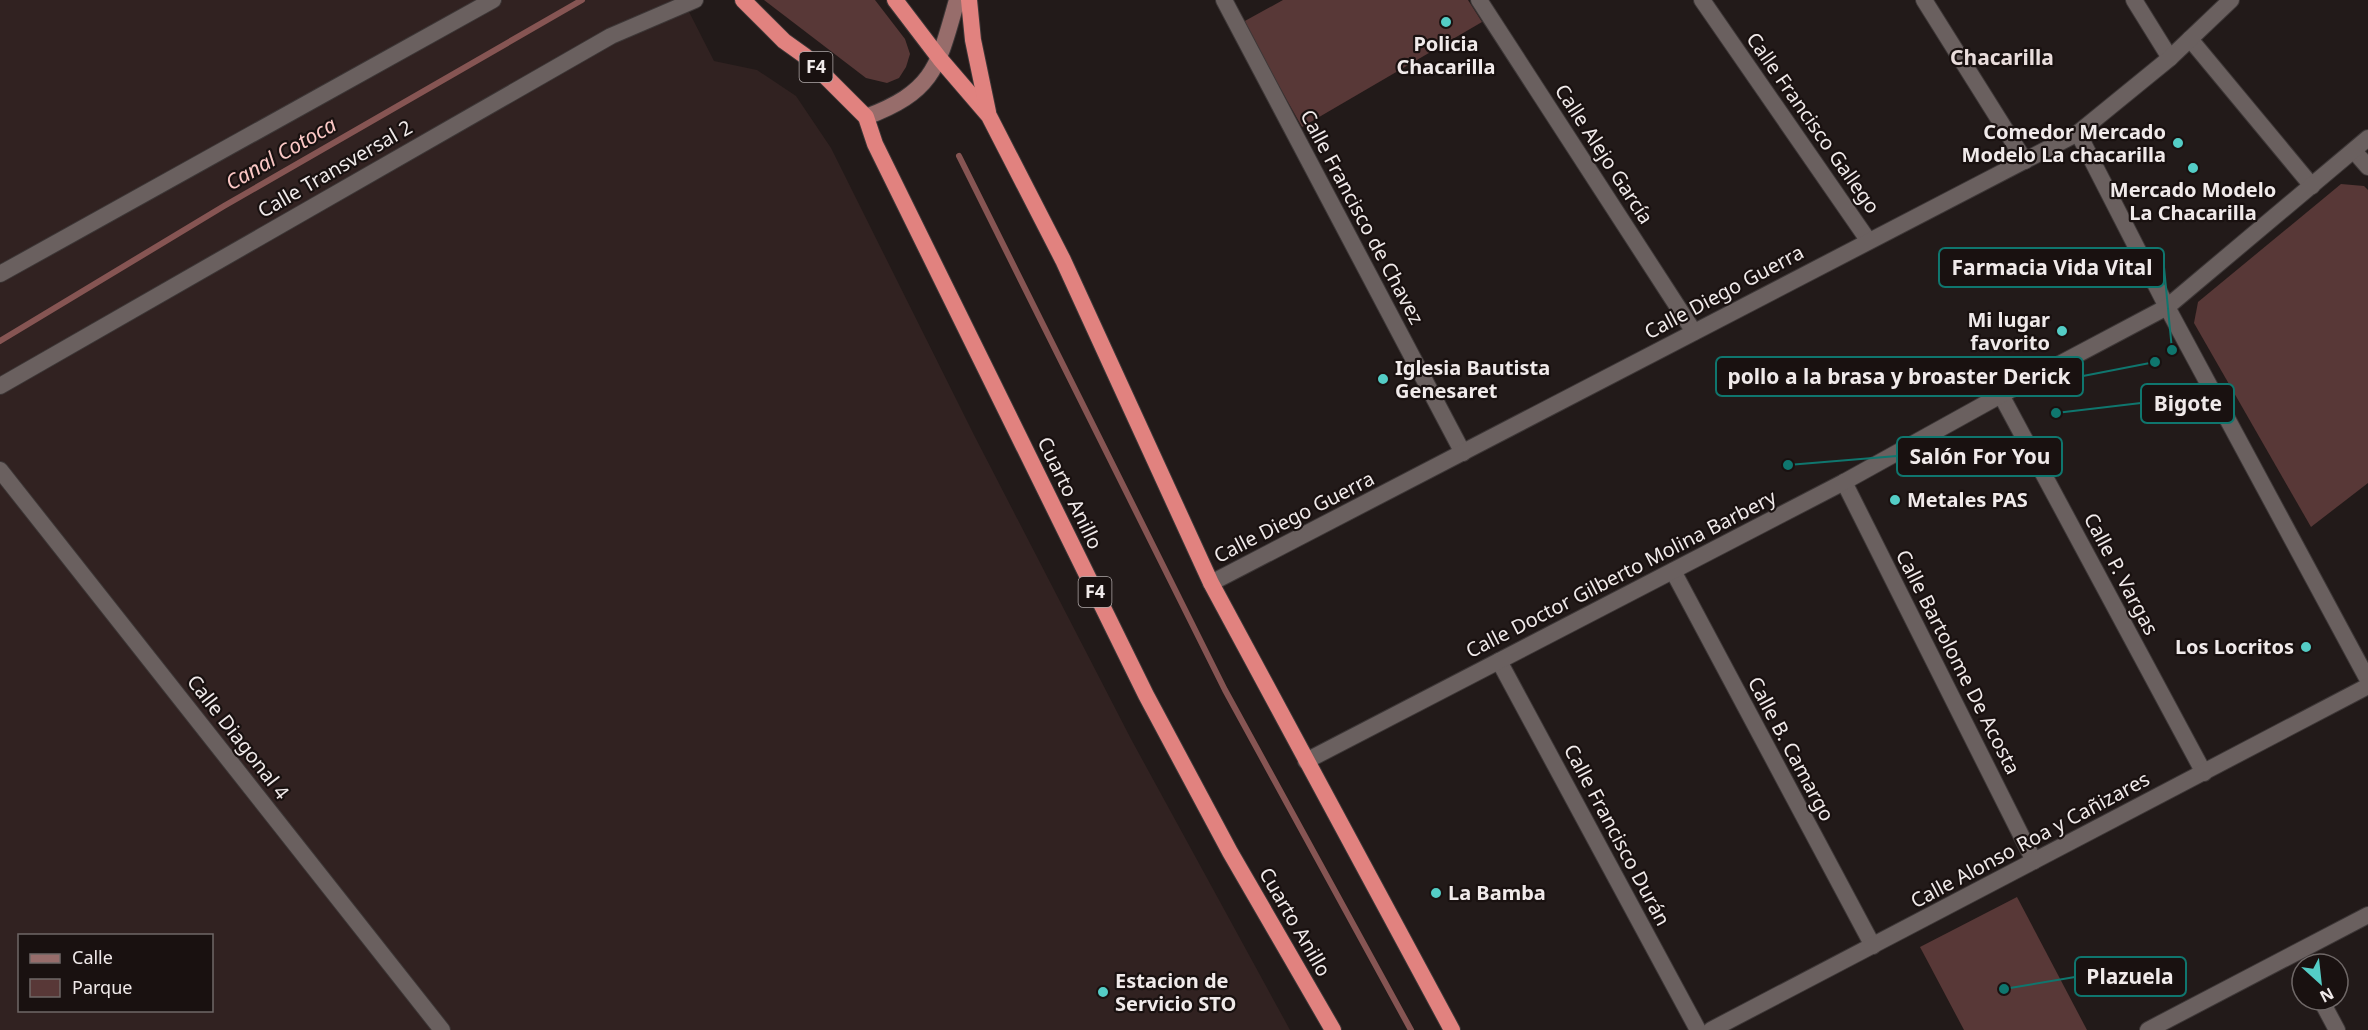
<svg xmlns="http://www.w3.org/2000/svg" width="2368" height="1030" font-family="'Noto Sans',sans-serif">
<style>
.built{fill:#312221;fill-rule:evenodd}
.green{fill:#583837}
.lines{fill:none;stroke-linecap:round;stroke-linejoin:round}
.stream{stroke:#865553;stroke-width:6}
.minor-casing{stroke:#3d3737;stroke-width:18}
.tertiary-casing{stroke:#3d3737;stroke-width:18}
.secondary-casing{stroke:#3d3737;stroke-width:18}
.trunk-casing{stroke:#3d3737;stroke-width:18}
.minor{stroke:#6a605f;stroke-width:16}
.tertiary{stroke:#6a605f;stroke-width:16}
.secondary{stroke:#976d6b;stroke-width:16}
.trunk{stroke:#e1827f;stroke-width:16}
.poi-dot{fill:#54cdc6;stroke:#191110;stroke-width:2}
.labels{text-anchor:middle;stroke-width:4.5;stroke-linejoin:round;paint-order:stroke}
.shield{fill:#191110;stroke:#b0a9a9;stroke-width:1.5}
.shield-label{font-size:18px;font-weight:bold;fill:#f0eaea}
.poi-label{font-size:20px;font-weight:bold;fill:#f0eaea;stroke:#191110;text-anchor:start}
.street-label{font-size:20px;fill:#f0eaea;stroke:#191110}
.neighbourhood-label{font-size:21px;font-weight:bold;fill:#e9dddc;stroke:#191110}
.water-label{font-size:21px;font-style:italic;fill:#fbc8c5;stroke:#191110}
.leader{fill:none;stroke:#0f766e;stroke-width:2}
.callout-dot{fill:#0f766e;stroke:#191110;stroke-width:2}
.callout{fill:#191110;stroke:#0f766e;stroke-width:2}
.callout-label{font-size:21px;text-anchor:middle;font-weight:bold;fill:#f0eaea}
</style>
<rect width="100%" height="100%" fill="#221a19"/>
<path class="built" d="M0,0H683L714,61L757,70L796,96L831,148L974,435L1131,739L1290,1030H0ZM20,936H212V1010H20Z"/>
<g class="green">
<path d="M764,0H875L905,39L910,54L906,67L899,78L887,83L866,78Z"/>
<path d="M1283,0H1468L1482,22L1302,127L1243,22Z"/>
<path d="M2341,184L2364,186L2368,190V483L2311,527L2194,323L2198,302Z"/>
<path d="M2017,897L2087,1030H1964L1920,947Z"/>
</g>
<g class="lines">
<g class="stream">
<path d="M959,156L1225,690L1411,1030"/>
<path d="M0,341L224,206L582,0"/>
</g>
<g class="minor-casing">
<g id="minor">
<path d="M1224,0L1463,453"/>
<path d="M1479,0L1694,332"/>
<path d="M1702,0L1868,240"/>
<path d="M1924,0L2025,161"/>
<path d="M2134,0L2170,58"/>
<path d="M2190,39L2312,186"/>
<path d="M2078,133L2167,307L2368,680"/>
<path d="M2354,151L2368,167"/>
<path d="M0,274L493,0"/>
<path d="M2001,395L2204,773"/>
<path d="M0,470L442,1030"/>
<path d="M1844,482L2034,861"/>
<path d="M1673,571L1873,946"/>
<path d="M1211,583L2078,133L2170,58L2231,0"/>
<path d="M1499,661L1698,1030"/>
<path d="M1306,761L1844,482L2001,395L2167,307L2368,138"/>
<path d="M2321,1000L2337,1030"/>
<path d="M1711,1030L2368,686"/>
<path d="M2148,1030L2368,915"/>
</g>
</g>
<g class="tertiary-casing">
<path id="tertiary" d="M0,386L611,36L695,0"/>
</g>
<g class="secondary-casing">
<path id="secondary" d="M866,117C935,91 938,66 957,0"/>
</g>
<g class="trunk-casing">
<g id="trunk">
<path d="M743,0L784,41L805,56L866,117L875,144L1146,695L1230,852L1333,1030"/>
<path d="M895,0L940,59L989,116L1063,260L1211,583L1452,1030"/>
<path d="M969,0L973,40L988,112"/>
</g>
</g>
<use href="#minor" class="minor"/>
<use href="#tertiary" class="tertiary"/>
<use href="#secondary" class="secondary"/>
<use href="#trunk" class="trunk"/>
</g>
<g class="poi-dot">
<circle cx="1446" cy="22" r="6"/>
<circle cx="2178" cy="143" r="6"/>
<circle cx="2193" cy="168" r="6"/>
<circle cx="2062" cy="331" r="6"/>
<circle cx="1383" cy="379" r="6"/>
<circle cx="1895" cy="500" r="6"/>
<circle cx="2306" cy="647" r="6"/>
<circle cx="1436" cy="893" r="6"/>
<circle cx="1103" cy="992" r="6"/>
</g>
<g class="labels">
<g class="shield">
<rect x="799.5" y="52" width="33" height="30" rx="4.5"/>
<rect x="1078.5" y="577" width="33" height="30" rx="4.5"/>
</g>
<g class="shield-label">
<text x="816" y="73">F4</text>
<text x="1095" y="598">F4</text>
</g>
<g class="poi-label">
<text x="1446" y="51" text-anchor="middle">Policia<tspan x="1446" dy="23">Chacarilla</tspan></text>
<text x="2166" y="139" text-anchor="end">Comedor Mercado<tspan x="2166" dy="23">Modelo La chacarilla</tspan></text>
<text x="2193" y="197" text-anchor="middle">Mercado Modelo<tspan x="2193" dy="23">La Chacarilla</tspan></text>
<text x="2050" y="327" text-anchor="end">Mi lugar<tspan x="2050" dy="23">favorito</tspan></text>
<text x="1395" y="375">Iglesia Bautista<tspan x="1395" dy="23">Genesaret</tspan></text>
<text x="1907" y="507">Metales PAS</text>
<text x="2294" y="654" text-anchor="end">Los Locritos</text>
<text x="1448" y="900">La Bamba</text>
<text x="1115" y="988">Estacion de<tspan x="1115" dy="23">Servicio STO</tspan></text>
</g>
<g class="street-label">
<text transform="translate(1813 123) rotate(55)" y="7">Calle Francisco Gallego</text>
<text transform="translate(1604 154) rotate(57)" y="7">Calle Alejo García</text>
<text transform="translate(335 169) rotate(-30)" y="7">Calle Transversal 2</text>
<text transform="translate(1362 217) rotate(62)" y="7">Calle Francisco de Chavez</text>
<text transform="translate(1724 292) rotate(-28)" y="7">Calle Diego Guerra</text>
<text transform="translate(1070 493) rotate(64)" y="7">Cuarto Anillo</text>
<text transform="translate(1294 517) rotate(-27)" y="7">Calle Diego Guerra</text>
<text transform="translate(1621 574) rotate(-27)" y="7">Calle Doctor Gilberto Molina Barbery</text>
<text transform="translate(2121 574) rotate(62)" y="7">Calle P. Vargas</text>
<text transform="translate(1958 662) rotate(63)" y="7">Calle Bartolome De Acosta</text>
<text transform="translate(238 737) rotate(52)" y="7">Calle Diagonal 4</text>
<text transform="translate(1791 749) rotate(62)" y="7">Calle B. Camargo</text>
<text transform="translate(1617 835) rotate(62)" y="7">Calle Francisco Durán</text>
<text transform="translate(2030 840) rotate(-28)" y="7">Calle Alonso Roa y Cañizares</text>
<text transform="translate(1295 922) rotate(60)" y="7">Cuarto Anillo</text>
</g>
<g class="neighbourhood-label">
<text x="2002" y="65">Chacarilla</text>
</g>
<g class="water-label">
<text transform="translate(281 154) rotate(-30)" y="7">Canal Cotoca</text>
</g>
</g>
<path class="leader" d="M2172 350L2164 267M2155 362L2083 376M2056 413L2141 403M1788 465L1897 456M2004 989L2075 977"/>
<g class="callout-dot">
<circle cx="2172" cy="350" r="6"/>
<circle cx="2155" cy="362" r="6"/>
<circle cx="2056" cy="413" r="6"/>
<circle cx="1788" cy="465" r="6"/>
<circle cx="2004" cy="989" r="6"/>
</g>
<g class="callout">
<rect x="1939" y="248" width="225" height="39" rx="6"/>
<rect x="1716" y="357" width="367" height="39" rx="6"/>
<rect x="2141" y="384" width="93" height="39" rx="6"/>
<rect x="1897" y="437" width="165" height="39" rx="6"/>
<rect x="2075" y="957" width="111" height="39" rx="6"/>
</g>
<g class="callout-label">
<text x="2052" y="275">Farmacia Vida Vital</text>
<text x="1899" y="384">pollo a la brasa y broaster Derick</text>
<text x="2188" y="411">Bigote</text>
<text x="1980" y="464">Salón For You</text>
<text x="2130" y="984">Plazuela</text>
</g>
<rect x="18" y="934" width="195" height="78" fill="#191110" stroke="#6f6867" stroke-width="1.5"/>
<rect x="30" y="954" width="30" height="9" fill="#976d6b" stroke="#6f6867" stroke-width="1.5"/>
<text x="72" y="964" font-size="18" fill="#f0eaea">Calle</text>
<rect x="30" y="979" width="30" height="18" fill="#583837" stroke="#6f6867" stroke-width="1.5"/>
<text x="72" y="994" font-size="18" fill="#f0eaea">Parque</text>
<g transform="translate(2320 982) rotate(153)"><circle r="28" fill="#191110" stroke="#6f6867" stroke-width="1.5"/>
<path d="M0-4.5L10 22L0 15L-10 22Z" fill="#54cdc6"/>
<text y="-9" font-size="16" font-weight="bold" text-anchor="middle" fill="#f0eaea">N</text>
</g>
</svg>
